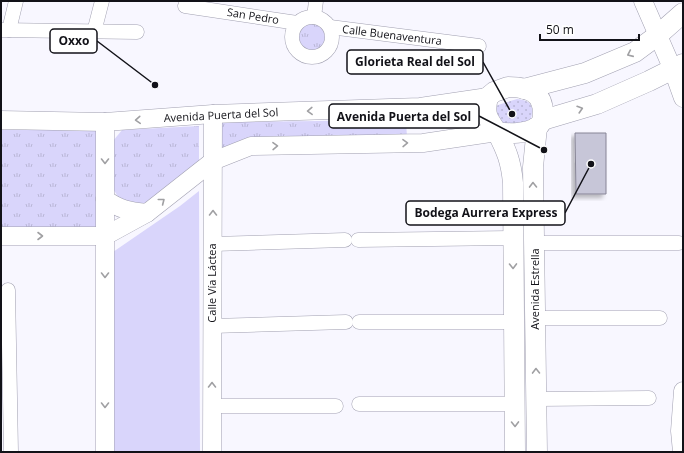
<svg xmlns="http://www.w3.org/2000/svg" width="684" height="453" font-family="'Open Sans',sans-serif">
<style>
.grass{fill:url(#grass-tufts)}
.park{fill:#d9d5fb}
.garden{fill:url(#garden-dots)}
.building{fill:#c7c6d8;stroke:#878596;filter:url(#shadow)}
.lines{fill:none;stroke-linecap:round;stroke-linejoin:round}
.minor-casing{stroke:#a1a0b1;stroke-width:15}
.tertiary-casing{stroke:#a1a0b1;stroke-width:19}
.secondary-casing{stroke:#a1a0b1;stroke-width:21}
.minor{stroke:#fff;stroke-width:14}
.tertiary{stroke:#fff;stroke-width:18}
.secondary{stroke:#fff;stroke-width:20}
.oneway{stroke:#a0a0a3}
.labels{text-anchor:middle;stroke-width:3;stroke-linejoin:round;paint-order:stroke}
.street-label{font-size:11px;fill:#121218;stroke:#fff}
.leader{fill:none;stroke:#121218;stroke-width:1.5}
.callout-dot{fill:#121218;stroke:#fff;stroke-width:1.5}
.callout{fill:#fff;stroke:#121218;stroke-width:1.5}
.callout-label{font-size:12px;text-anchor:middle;font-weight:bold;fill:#121218}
</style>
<defs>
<pattern id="grass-tufts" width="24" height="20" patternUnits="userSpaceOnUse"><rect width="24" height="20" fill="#d9d5fb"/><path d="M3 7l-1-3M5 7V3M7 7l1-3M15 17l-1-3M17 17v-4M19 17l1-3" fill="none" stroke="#b9b6d6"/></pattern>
<pattern id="garden-dots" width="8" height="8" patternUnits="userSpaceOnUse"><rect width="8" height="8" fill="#d9d5fb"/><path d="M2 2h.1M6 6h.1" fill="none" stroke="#b9b6d6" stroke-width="1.8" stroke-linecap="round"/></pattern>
<filter id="shadow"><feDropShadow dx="-3.5" dy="3.5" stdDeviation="2" flood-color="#0004"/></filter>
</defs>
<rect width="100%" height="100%" fill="#f8f7ff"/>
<g class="grass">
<circle cx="312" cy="38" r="14"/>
<path d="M406,120L407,137L219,154V122Z"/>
<path d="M199,126V164L145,203L133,205L121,201L113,189V141L122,130Z"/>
<path d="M1,130H98L96,228H1Z"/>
</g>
<path class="park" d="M199,191L200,452H113V252L180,206Z"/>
<path class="garden" d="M517,99C532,100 535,108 530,121L504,129L493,109L498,105Z"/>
<path class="building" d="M575,133H606V194H576Z"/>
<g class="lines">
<g class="minor-casing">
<g id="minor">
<path d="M185,6L297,23"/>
<circle cx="312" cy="37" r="20"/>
<path d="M314,17L316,1"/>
<path d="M330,27L479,46"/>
<path d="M1,30L137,32"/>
<path d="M9,30L16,1"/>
<path d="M94,32L102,1"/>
<path d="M358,240L513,238"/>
<path d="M534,243H679"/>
<path d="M213,244L345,240"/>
<path d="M8,290L11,452"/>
<path d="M535,318H660"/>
<path d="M359,322H514"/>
<path d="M212,326L346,322"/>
<path d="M537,399L649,398"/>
<path d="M359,404H515"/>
<path d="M212,406H336"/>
</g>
</g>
<g class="tertiary-casing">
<g id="tertiary">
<path d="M643,1L673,70L683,98"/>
<path d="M1,120L105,122L213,114L420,107L488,97"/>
<path d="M105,122V452"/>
<path d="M105,199C120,210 129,211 147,213"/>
<path d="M1,236H105L147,213L213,161L251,146L423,143L497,132"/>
<path d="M212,452L213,114"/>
<path d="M682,452L680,431L683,391"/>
</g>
</g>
<g class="secondary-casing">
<g id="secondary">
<path d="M508,87C526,87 543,91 543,113C543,119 542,124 537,127C527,134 509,134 497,132C487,118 484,114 488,97L494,92Z"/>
<path d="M524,89L585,73L635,52L658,35L683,13"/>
<path d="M543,120L597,104L649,81L683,64"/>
<path d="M497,132C507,151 511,162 513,183L515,452"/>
<path d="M537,452L533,167L537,127"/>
</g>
</g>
<use href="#minor" class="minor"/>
<use href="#tertiary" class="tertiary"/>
<use href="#secondary" class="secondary"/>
</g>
<defs><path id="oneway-chevron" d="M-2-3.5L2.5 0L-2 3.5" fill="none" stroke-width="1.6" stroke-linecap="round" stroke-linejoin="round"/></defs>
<g class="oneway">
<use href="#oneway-chevron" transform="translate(630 54) rotate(156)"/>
<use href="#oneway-chevron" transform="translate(580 109) rotate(-17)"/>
<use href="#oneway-chevron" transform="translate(310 111) rotate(178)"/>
<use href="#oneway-chevron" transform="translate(138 120) rotate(176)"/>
<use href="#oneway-chevron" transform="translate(405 143) rotate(-1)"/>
<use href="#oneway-chevron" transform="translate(275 146) rotate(-1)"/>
<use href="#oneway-chevron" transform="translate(105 161) rotate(90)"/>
<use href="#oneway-chevron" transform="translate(533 185) rotate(-91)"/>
<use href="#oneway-chevron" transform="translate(162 201) rotate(-38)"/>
<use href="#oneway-chevron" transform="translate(213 213) rotate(-90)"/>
<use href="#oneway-chevron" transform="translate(40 236)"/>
<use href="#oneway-chevron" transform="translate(513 266) rotate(89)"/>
<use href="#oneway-chevron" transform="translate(105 275) rotate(90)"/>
<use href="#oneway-chevron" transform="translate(536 371) rotate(-91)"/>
<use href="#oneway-chevron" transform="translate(212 385) rotate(-90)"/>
<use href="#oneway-chevron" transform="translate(105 405) rotate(90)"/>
<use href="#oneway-chevron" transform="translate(515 424) rotate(89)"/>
</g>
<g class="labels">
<g class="street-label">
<text transform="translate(253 16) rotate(9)" y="4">San Pedro</text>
<text transform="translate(392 35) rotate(7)" y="4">Calle Buenaventura</text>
<text transform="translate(221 115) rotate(-3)" y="4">Avenida Puerta del Sol</text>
<text transform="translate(212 283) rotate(-90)" y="4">Calle Vía Láctea</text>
<text transform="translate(535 289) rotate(-90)" y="4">Avenida Estrella</text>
</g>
</g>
<path class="leader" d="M155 85L97 41M512 114L483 62M544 150L479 116M591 164L565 213"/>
<g class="callout-dot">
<circle cx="155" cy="85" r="4"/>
<circle cx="512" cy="114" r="4"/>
<circle cx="544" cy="150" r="4"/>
<circle cx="591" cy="164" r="4"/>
</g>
<g class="callout">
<rect x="50" y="29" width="47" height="24" rx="4"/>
<rect x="347" y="50" width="136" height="24" rx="4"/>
<rect x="329" y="104" width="150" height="24" rx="4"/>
<rect x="406" y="201" width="159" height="24" rx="4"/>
</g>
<g class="callout-label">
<text x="74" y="45">Oxxo</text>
<text x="415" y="66">Glorieta Real del Sol</text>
<text x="404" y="121">Avenida Puerta del Sol</text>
<text x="486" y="217">Bodega Aurrera Express</text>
</g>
<rect width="684" height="453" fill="none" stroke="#121218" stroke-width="4"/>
<path d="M540 34v6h99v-6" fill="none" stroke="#121218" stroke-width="2"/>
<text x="546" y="34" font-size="12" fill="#121218" stroke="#ffffff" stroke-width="3" paint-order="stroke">50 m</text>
</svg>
